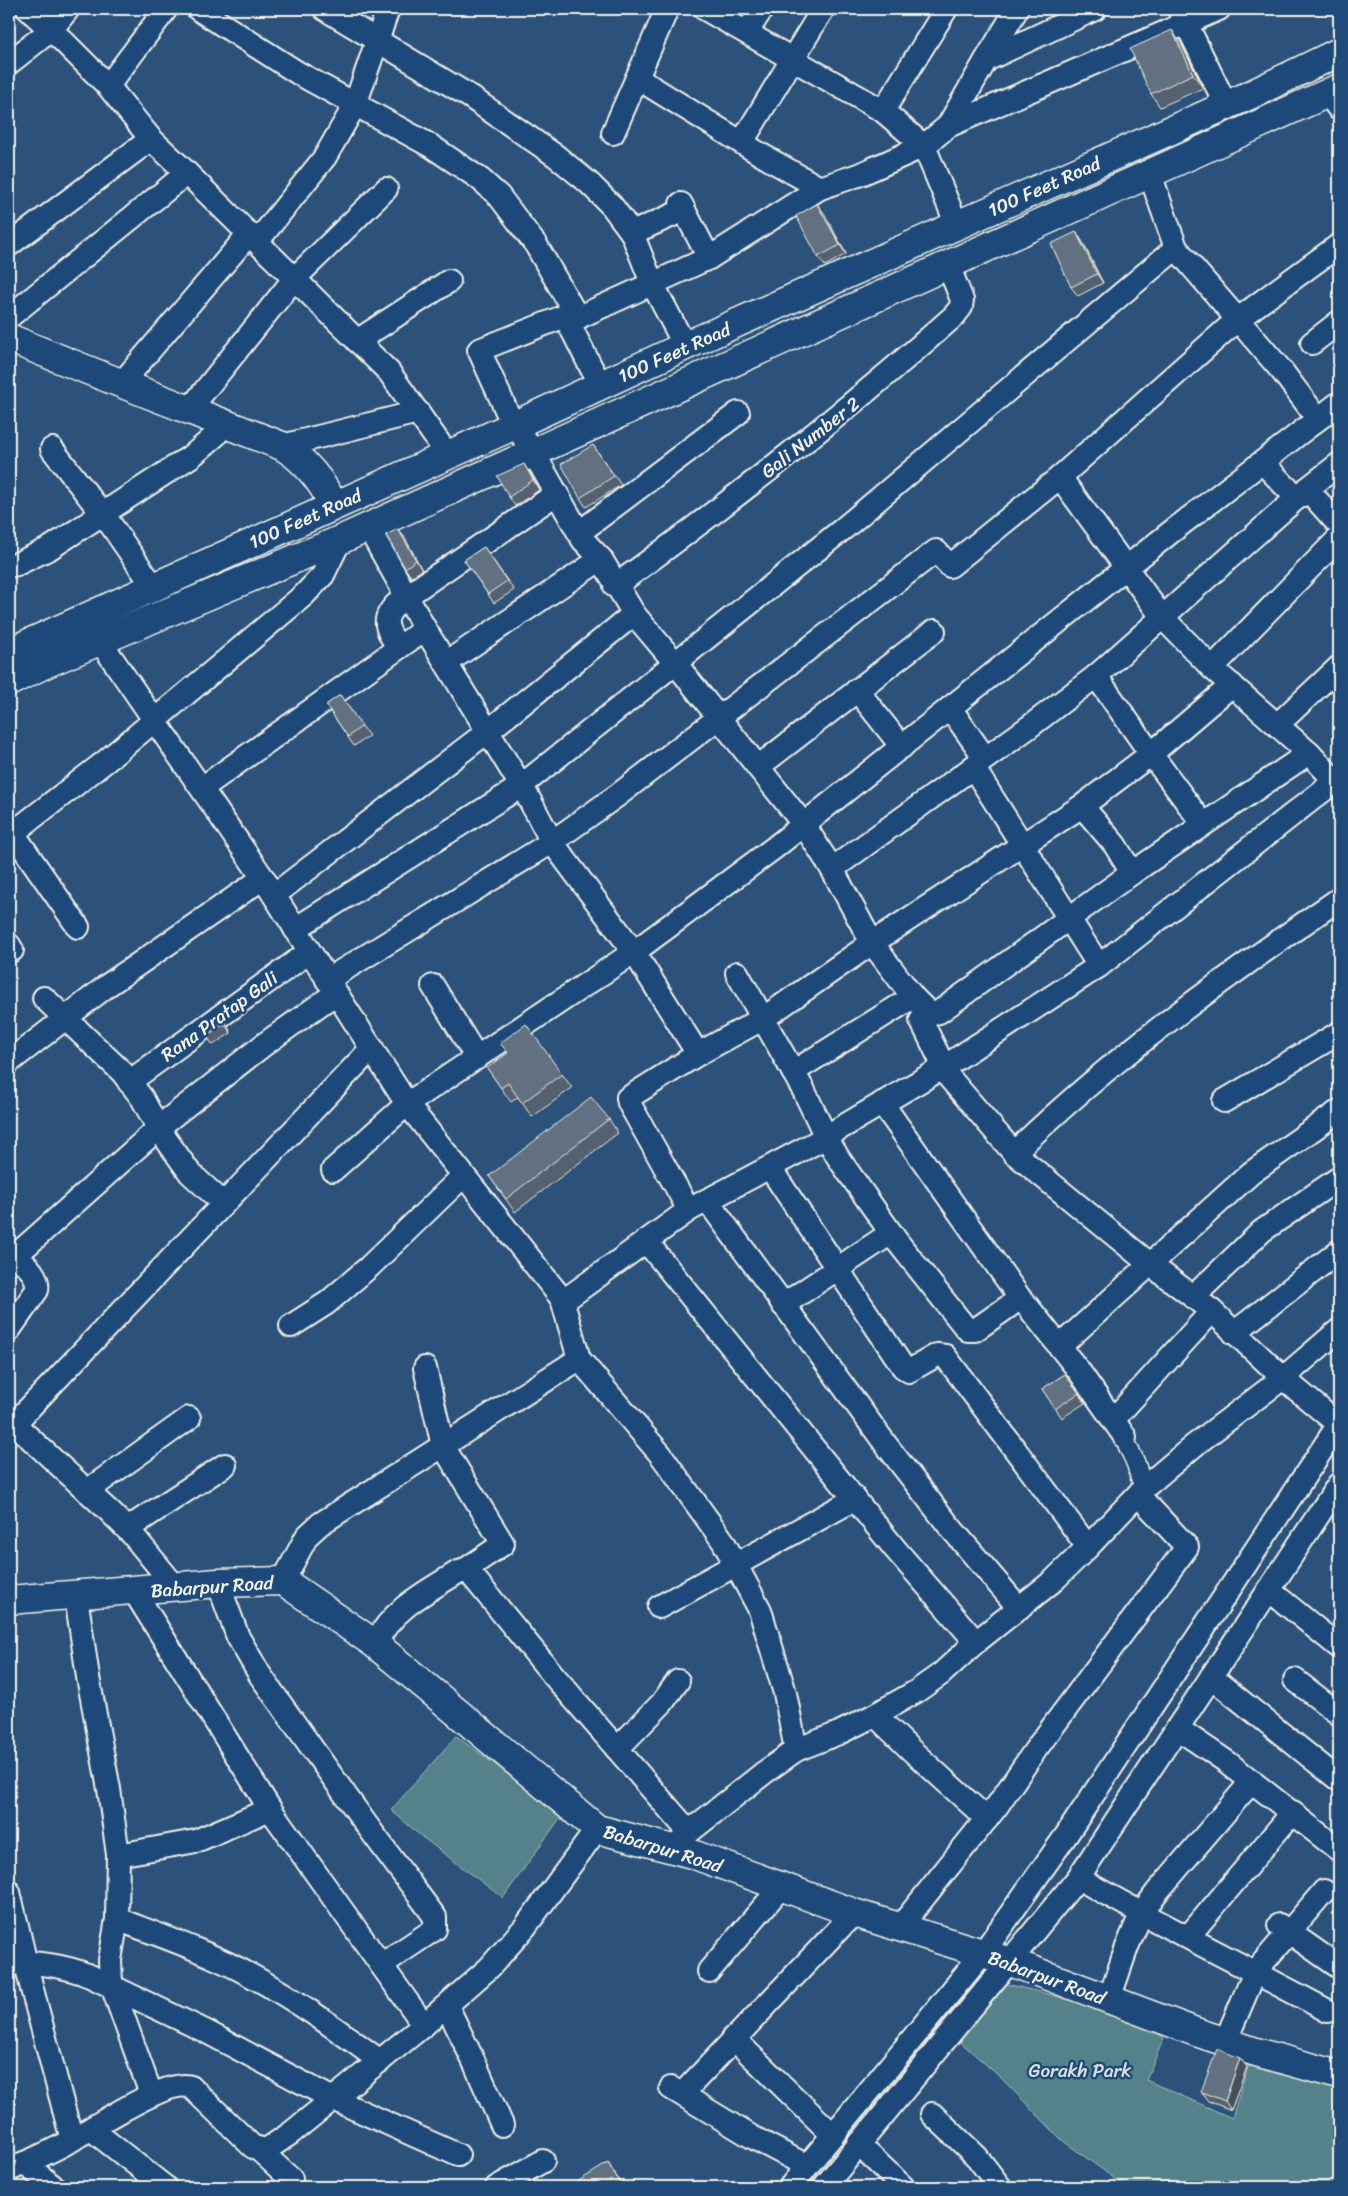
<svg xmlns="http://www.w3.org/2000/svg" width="1348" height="2196" font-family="Sriracha,sans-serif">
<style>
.green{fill:#55828a;stroke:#a4bab9}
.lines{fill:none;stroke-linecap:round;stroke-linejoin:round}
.pedestrian-casing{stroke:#f4f1e8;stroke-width:21}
.minor-casing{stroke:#f4f1e8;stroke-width:26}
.tertiary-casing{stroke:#f4f1e8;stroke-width:31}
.secondary-casing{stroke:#f4f1e8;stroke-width:31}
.pedestrian{stroke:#1f4a7a;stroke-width:18}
.minor{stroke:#1f4a7a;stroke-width:22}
.tertiary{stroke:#1f4a7a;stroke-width:28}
.secondary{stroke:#1f4a7a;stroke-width:28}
.wall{fill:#54616f;stroke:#f4f1e8}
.shaded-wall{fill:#454f5a;stroke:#f4f1e8}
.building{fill:#627181;stroke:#f4f1e8}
.labels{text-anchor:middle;stroke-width:5;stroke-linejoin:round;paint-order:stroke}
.street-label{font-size:19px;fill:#f4f1e8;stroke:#1f4a7a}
.park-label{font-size:19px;fill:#dce0da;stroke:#1f4a7a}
</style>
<rect width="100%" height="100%" fill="#2c527b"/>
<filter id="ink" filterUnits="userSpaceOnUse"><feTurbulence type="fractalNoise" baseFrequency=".02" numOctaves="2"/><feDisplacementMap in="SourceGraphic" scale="10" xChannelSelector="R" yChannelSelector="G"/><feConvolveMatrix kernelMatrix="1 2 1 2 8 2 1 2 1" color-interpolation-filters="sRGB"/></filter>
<g filter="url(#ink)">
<g class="green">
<path d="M456,1736L563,1814L503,1898L422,1837L391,1810Z"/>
<path d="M998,1982L1068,1999L1149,2027L1164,2038L1146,2080L1232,2118L1248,2067L1260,2064L1339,2089V2187H1126L1062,2140L1000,2077L957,2039Z"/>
</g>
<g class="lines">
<g class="pedestrian-casing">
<path id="pedestrian" d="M1125,1437C1127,1448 1133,1455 1136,1464C1139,1473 1139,1479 1145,1487"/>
</g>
<g class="minor-casing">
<g id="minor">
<path d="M198,9L298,73L431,146L480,179L499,196L536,245L578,318"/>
<path d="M325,9L466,94L556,156L589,183L612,206L632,233L652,283L685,346"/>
<path d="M705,9L883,111L924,146L957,225"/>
<path d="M1179,9L1226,105"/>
<path d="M747,32L762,9"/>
<path d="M986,60L1017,9"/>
<path d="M9,63L51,30L68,9"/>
<path d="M637,78L760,154L820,188"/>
<path d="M108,86L166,9"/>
<path d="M1336,105L1339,109"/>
<path d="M883,111L946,9"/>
<path d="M948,126L986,60L1095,9"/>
<path d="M613,133L667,9"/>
<path d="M742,142L823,9"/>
<path d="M187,173L389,372L440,444L445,456"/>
<path d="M1150,174L1176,248L1282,371L1318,419"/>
<path d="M684,210L709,258"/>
<path d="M632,233L684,210L681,204"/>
<path d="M257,242L325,157L355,105L388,9"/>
<path d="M9,245L151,139L108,86L64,42L28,9"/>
<path d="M9,317L187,173L151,139"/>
<path d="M568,322L709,258L820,188L861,174L924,146L948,126L1219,9"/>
<path d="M357,341L449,281"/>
<path d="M1312,343L1339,322"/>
<path d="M121,384L249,234"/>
<path d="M600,385L565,316L479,350L508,414L533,452L583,540L601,559L634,614L676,664L804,825L832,869L872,943L913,997L930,1014"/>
<path d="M190,409L294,279L386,189"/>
<path d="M282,446L418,412"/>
<path d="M52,449L111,525L153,586"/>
<path d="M1263,463L1286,487L1299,497"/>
<path d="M1060,477L1162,617L1212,668L1309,753L1339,785"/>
<path d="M1307,489L1339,525"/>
<path d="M580,532L738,413"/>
<path d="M9,566L17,564L50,548L193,455L216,435L222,422"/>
<path d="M615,586C732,501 846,412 954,316L961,307L962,300L948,265"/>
<path d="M425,629L528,797L552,842L634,952L698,1054"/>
<path d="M100,641L263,878L407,1104L562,1299L579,1359L661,1455L723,1541L760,1610L785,1693L796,1750"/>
<path d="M398,647C384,626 381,617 401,600L556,494"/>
<path d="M446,663L601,559"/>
<path d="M1212,668L1339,538"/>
<path d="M1096,676L1151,754L1203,824"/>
<path d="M857,690L902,747"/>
<path d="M950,708L985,758"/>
<path d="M1277,725L1339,667"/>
<path d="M758,767L934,631"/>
<path d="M973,767L1099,966"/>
<path d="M202,788L425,629L368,527"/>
<path d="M1082,806L1115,845L1132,873"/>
<path d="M13,833L78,927"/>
<path d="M9,836L106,761L304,595L323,575L340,540"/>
<path d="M832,869L1029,727L1096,676L1307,489L1339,464"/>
<path d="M274,895L487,732L634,614"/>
<path d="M295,929L521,786L843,529L1176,248"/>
<path d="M9,945L12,950"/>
<path d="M737,973L804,1091L826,1137L839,1159L896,1240L965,1327L968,1330H975L1015,1302L1019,1301L1025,1303L1079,1371L1125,1437"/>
<path d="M327,980L552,842L618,795L936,551L950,566L1060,477L1238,319L1339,245"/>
<path d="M433,986L477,1058"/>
<path d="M44,998L122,1072L142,1098L158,1128L190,1173L223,1203"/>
<path d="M9,1062L108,985L263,878"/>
<path d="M944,1067L921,1020L930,1014L939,1012L1132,873L1309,753"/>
<path d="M941,1068L1014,1153L1151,1265L1212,1311L1283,1378L1339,1425"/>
<path d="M793,1072L913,997"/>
<path d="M129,1082L309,952"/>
<path d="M1224,1101L1339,1033"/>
<path d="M882,1103L1022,1301"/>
<path d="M1014,1153C1111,1058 1227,976 1339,899"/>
<path d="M770,1168L903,1367L909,1371L937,1355L945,1356L1088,1547"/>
<path d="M333,1170L407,1104L634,952L774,848L1171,532L1339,403"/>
<path d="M707,1200L887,1446L950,1527L1019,1608"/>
<path d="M689,1210L629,1103L628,1098L698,1054L764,1018L872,943L1082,806L1151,754L1232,685"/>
<path d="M646,1241L896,1550L976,1642"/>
<path d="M9,1250C20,1261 40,1272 37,1290L9,1330"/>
<path d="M15,1256L169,1119L266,1043L336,993"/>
<path d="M1193,1297L1262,1231L1339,1178"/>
<path d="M562,1299L569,1297L689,1210L815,1143L944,1067L1099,966L1339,778"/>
<path d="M783,1305L891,1233"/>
<path d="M291,1326L327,1303L369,1267L463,1176"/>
<path d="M1234,1333L1339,1251"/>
<path d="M1060,1346L1251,1173L1339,1111"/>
<path d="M425,1368L443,1446L503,1544L463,1571"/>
<path d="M9,1419L110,1512L132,1534L176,1588"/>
<path d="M1113,1420L1212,1311"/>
<path d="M14,1424L372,1048"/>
<path d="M87,1491L189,1418"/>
<path d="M127,1529L225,1465"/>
<path d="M283,1581L307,1536L320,1524L579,1359"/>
<path d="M218,1583L238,1637L260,1675L366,1824L435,1917V1929L381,1965"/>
<path d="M1269,1590L1339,1647"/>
<path d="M134,1591L270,1809L424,2025"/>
<path d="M76,1596L88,1677L109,1789L118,1855L117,1919L110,1960L111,1983L151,2094"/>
<path d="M659,1607L855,1499"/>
<path d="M375,1644C393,1608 425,1593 458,1572H469L554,1676L689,1832"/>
<path d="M1211,1677L1339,1780"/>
<path d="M1295,1680L1339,1714"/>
<path d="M875,1715L910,1749L987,1819"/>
<path d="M1177,1728L1227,1762L1339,1850"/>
<path d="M617,1749L662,1703L678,1681"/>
<path d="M674,1850L689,1832L765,1772L796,1750L839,1733L873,1716L917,1691L941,1674L976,1642L1053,1581L1088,1547L1145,1487L1196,1444L1283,1378L1339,1330"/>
<path d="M118,1855L196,1841L270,1809"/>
<path d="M1078,1878C1160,1925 1245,1966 1328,2011"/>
<path d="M9,1892L32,1989L72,2140"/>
<path d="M117,1919C161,1936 208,1952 250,1975C297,2000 338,2030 380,2061"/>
<path d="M1279,1925L1339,1967"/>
<path d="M900,1927L997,1806L1036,1749L1187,1547L1138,1495"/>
<path d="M1188,1937L1293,1812"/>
<path d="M9,1964C35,1961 66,1966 90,1976L205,2031L333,2099L458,2155"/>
<path d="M709,1971L781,1887"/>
<path d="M1109,1999L1127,1947L1141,1914L1157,1892L1252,1781"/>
<path d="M447,2006L475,2064L502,2125"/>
<path d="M733,2038L833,2135"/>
<path d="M1225,2042L1255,1972L1324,1891"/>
<path d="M671,2088L752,2137L807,2166"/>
<path d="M682,2094L854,1913"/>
<path d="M932,2114L977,2157L1000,2187"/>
<path d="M91,2129L165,2187"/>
<path d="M858,2144L903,2187"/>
<path d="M257,2148L291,2179"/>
<path d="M24,2163L54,2187"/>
<path d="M9,2170C29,2161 49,2153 68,2142C90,2130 168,2077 191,2087L253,2147L266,2150L291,2133L424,2025L489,1968L525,1927L597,1829"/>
<path d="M497,2187L543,2161"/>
<path d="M790,2187L983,1953L1067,1834L1339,1424"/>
<path d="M824,2187L1078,1878L1339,1484"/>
</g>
</g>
<g class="tertiary-casing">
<g id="tertiary">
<path d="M9,338C99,376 191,410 282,446C304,459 323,482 333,505"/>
<path d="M9,1600L218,1583L283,1581L375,1644L597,1829L692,1854L854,1913L1008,1961L1196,2032L1256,2052L1339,2075"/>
</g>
</g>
<g class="secondary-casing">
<g id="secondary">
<path d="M9,652L515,425L685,346L1250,95L1339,52"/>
<path d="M9,682L47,663L340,540L1339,88"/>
</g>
</g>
<use href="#pedestrian" class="pedestrian"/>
<use href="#minor" class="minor"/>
<use href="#tertiary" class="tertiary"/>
<use href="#secondary" class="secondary"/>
</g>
<g class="wall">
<path d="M1181,44L1203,88L1160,107L1151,94Z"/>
<path d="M817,204L824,213L846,254L825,266L818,257Z"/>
<path d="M1076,232L1082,241L1103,283L1078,296L1071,287Z"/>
<path d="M593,445L621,485L586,507L580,498Z"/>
<path d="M524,464L530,474L539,490L515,506L509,497Z"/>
<path d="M398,529L405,538L422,570L411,577L405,568Z"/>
<path d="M484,547L514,590L494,603L464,560Z"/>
<path d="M340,695L369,736L354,746L326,705Z"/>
<path d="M222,1017L228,1027L231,1033L213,1045L203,1031Z"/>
<path d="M487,1068L562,1074L572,1088L532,1117L518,1097L511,1102Z"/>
<path d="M609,1119L618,1133L515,1212L489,1176Z"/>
<path d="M1065,1374L1085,1403L1062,1418L1042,1389Z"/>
<path d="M1240,2058L1247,2067L1231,2110L1208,2101L1201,2092Z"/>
</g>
<g class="shaded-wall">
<path d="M1172,30L1181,44L1203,88L1193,74Z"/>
<path d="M817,204L824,213L846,254L840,245Z"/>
<path d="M1076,232L1082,241L1103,283L1097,274Z"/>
<path d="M398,529L405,538L422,570L416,560Z"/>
<path d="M222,1017L228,1027L231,1033L224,1024Z"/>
<path d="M1240,2058L1247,2067L1231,2110L1225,2101Z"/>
<path d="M608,2163L617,2177L623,2187H622Z"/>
</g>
<g class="building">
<path d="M1172,30L1193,74L1151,94L1130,49Z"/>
<path d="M817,204L840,245L818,257L796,216Z"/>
<path d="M1076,232L1097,274L1071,287L1051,244Z"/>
<path d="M593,445L614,476L580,498L561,464Z"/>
<path d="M524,464L533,480L509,497L497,476Z"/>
<path d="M398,529L416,560L405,568L386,535Z"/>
<path d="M484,547L507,581L488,594L464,560Z"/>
<path d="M340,695L362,726L348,737L326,705Z"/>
<path d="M222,1017L224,1024L206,1036L203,1031Z"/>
<path d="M526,1024L562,1074L522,1103L508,1083L501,1088L487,1068L508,1053L500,1043Z"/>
<path d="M591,1097L609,1119L506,1199L489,1176Z"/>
<path d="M1065,1374L1079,1393L1055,1409L1042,1389Z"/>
<path d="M1217,2049L1240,2058L1225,2101L1201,2092Z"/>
<path d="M608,2163L622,2187H573L572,2185Z"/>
<path d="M512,2185L514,2187H508Z"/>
</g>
</g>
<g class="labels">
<g class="street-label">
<text transform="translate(1044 186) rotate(-24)" y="7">100 Feet Road</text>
<text transform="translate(674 352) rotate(-24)" y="7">100 Feet Road</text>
<text transform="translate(810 437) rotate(-38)" y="7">Gali Number 2</text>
<text transform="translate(305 518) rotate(-24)" y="7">100 Feet Road</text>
<text transform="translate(219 1016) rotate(-36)" y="7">Rana Pratap Gali</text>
<text transform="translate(212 1586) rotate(-4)" y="7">Babarpur Road</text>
<text transform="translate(663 1848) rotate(17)" y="7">Babarpur Road</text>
<text transform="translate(1047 1977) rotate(20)" y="7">Babarpur Road</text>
</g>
<g class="park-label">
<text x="1080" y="2077">Gorakh Park</text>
</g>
</g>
<rect width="1348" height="2196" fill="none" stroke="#1f4a7a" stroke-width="30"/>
<rect x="15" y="15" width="1318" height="2166" fill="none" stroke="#f4f1e8" stroke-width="2" filter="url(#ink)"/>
</svg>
